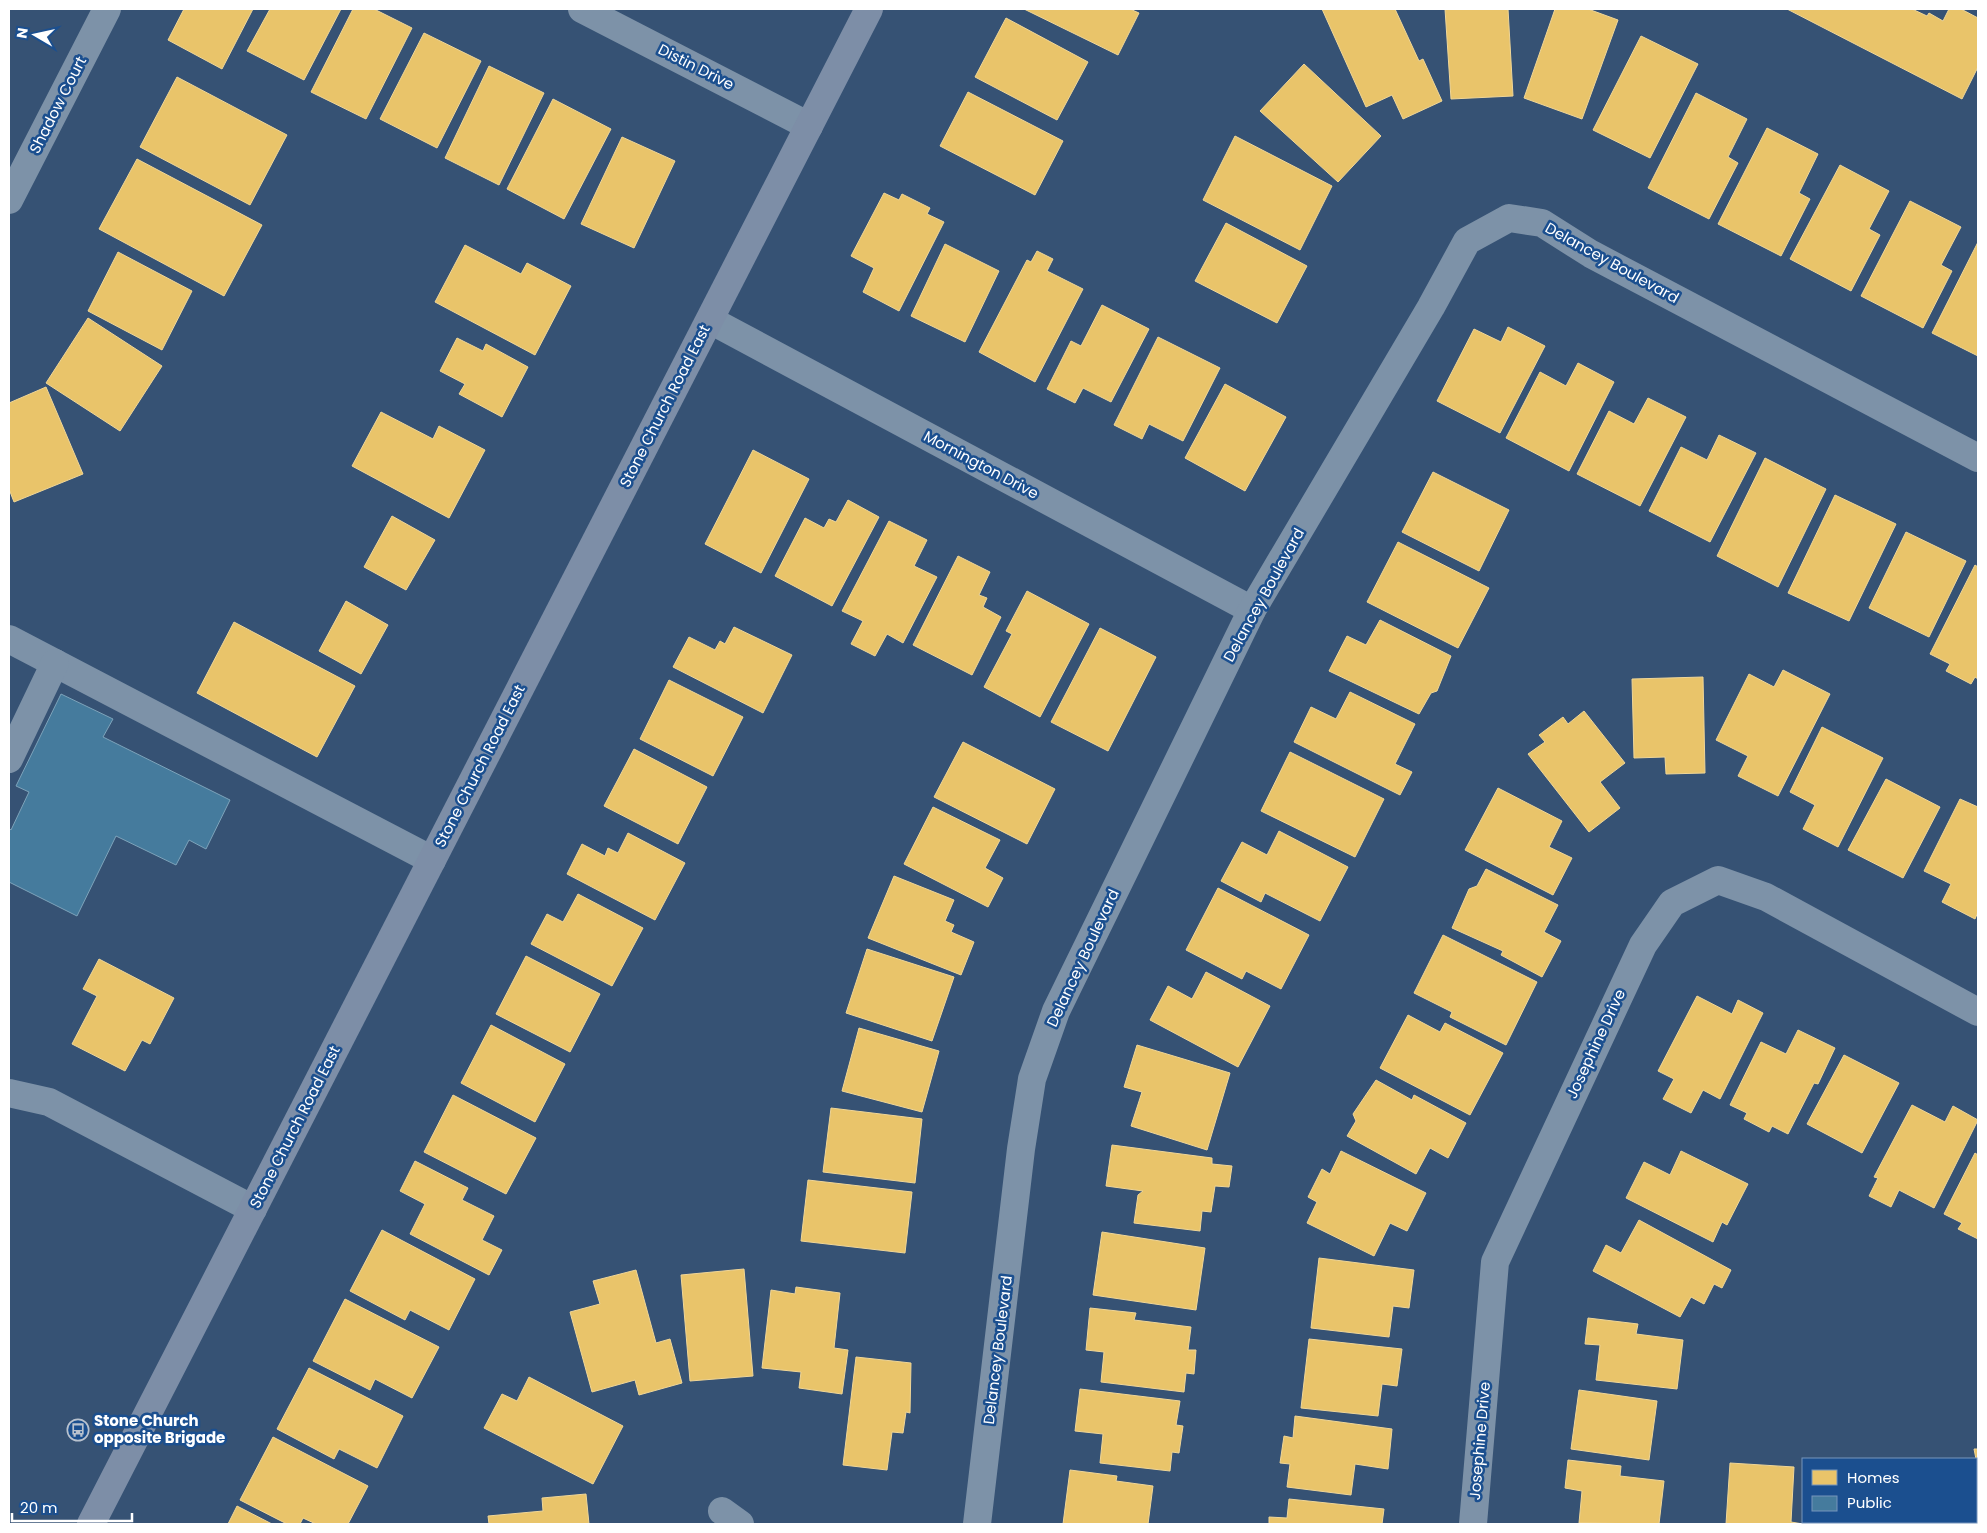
<svg xmlns="http://www.w3.org/2000/svg" width="1987" height="1533" font-family="Poppins,sans-serif">
<style>
.homes{fill:#e9c46a;stroke:#f0d697}
.public{fill:#457b9d;stroke:#7da3ba}
.lines{fill:none;stroke-linecap:round;stroke-linejoin:round}
.minor{stroke:#7d92a8;stroke-width:28}
.major{stroke:#7d8ea7;stroke-width:28}
.labels{text-anchor:middle;stroke-width:5;stroke-linejoin:round;paint-order:stroke}
.street-label{font-size:15px;fill:#fff;stroke:#1b4f8f}
.poi-label{font-size:15px;font-weight:bold;fill:#fff;stroke:#1b4f8f;text-anchor:start}
</style>
<rect width="100%" height="100%" fill="#365274"/>
<g class="homes">
<path d="M184,9H253L222,69L168,40Z"/>
<path d="M270,9H341L304,80L247,51Z"/>
<path d="M353,9H374L412,28L366,119L311,92Z"/>
<path d="M1024,9H1130L1139,13L1118,55Z"/>
<path d="M1322,9H1395L1419,61L1423,59L1442,101L1403,119L1392,95L1366,107Z"/>
<path d="M1445,9H1508L1513,96L1451,99Z"/>
<path d="M1555,9H1588L1618,20L1582,119L1524,98Z"/>
<path d="M1787,9H1912L1927,16L1929,13L1943,21L1949,9H1961L1978,18V67L1962,99Z"/>
<path d="M1006,18L1088,62L1057,120L975,77Z"/>
<path d="M424,33L481,61L437,148L380,119Z"/>
<path d="M1641,36L1698,64L1650,158L1593,130Z"/>
<path d="M1304,64L1381,136L1338,182L1260,111Z"/>
<path d="M489,66L544,93L499,185L445,158Z"/>
<path d="M177,77L287,135L250,205L140,147Z"/>
<path d="M968,92L1063,141L1035,195L940,146Z"/>
<path d="M1696,93L1747,119L1728,157L1738,163L1709,219L1648,188Z"/>
<path d="M553,99L611,129L564,219L507,189Z"/>
<path d="M1767,128L1818,154L1799,193L1810,199L1781,256L1718,224Z"/>
<path d="M1235,136L1332,186L1300,250L1203,200Z"/>
<path d="M622,137L675,161L634,248L581,224Z"/>
<path d="M137,159L262,225L224,296L99,229Z"/>
<path d="M1840,165L1889,191L1869,229L1880,235L1851,291L1790,259Z"/>
<path d="M884,193L899,200L902,194L930,208L927,214L944,222L899,311L863,292L874,268L851,256Z"/>
<path d="M1910,201L1961,227L1941,265L1952,271L1923,328L1861,296Z"/>
<path d="M1226,223L1307,266L1277,323L1195,281Z"/>
<path d="M1978,242V356L1932,333Z"/>
<path d="M945,244L999,271L965,342L911,316Z"/>
<path d="M465,245L521,274L527,263L571,286L535,355L435,302Z"/>
<path d="M1037,251L1053,259L1047,271L1083,289L1035,382L979,352L1027,260L1031,262Z"/>
<path d="M118,252L192,291L162,350L88,311Z"/>
<path d="M1102,305L1149,329L1111,402L1083,388L1075,403L1047,389L1071,341L1081,346Z"/>
<path d="M88,318L162,366L120,431L46,383Z"/>
<path d="M1508,327L1545,346L1500,433L1437,401L1474,329L1501,342Z"/>
<path d="M1158,337L1220,368L1183,441L1149,424L1142,439L1114,425Z"/>
<path d="M457,338L483,351L486,344L528,367L502,417L459,394L465,384L440,371Z"/>
<path d="M1578,363L1614,382L1569,471L1506,438L1540,372L1566,386Z"/>
<path d="M1225,384L1286,417L1245,491L1185,458Z"/>
<path d="M46,387L83,474L14,502L9,489V403Z"/>
<path d="M1648,398L1686,417L1640,506L1577,474L1609,411L1634,424Z"/>
<path d="M381,412L433,439L439,426L485,450L449,518L352,466Z"/>
<path d="M1719,435L1756,453L1710,542L1649,511L1681,447L1707,460Z"/>
<path d="M753,450L809,479L761,573L705,544Z"/>
<path d="M1765,458L1826,489L1778,587L1717,556Z"/>
<path d="M1433,472L1509,510L1479,571L1402,532Z"/>
<path d="M1835,495L1896,524L1849,621L1788,593Z"/>
<path d="M848,500L879,517L832,606L775,576L805,518L824,528L829,519L836,522Z"/>
<path d="M392,516L435,540L406,590L364,567Z"/>
<path d="M889,521L927,540L914,566L937,577L903,643L887,634L875,656L851,644L863,621L842,611Z"/>
<path d="M1906,532L1966,561L1929,637L1869,608Z"/>
<path d="M1398,542L1489,588L1458,648L1367,602Z"/>
<path d="M958,556L990,572L979,595L987,598L983,607L1001,617L972,675L913,645Z"/>
<path d="M1975,565L1978,567V679L1975,677L1971,684L1946,671L1950,664L1930,654Z"/>
<path d="M1027,591L1089,624L1040,717L984,687L1012,634L1006,631Z"/>
<path d="M346,601L388,625L361,674L319,651Z"/>
<path d="M1380,620L1451,656L1437,691L1431,693L1419,714L1329,671L1347,636L1366,645Z"/>
<path d="M234,622L355,686L317,757L197,693Z"/>
<path d="M734,627L792,655L763,713L673,667L689,637L715,650L720,641L725,644Z"/>
<path d="M1100,628L1156,657L1108,751L1051,722Z"/>
<path d="M1783,670L1830,694L1778,796L1738,776L1748,756L1716,740L1749,674L1774,687Z"/>
<path d="M1703,677L1705,773L1666,774L1665,757L1634,758L1632,679Z"/>
<path d="M669,680L743,717L713,776L640,739Z"/>
<path d="M1350,692L1415,724L1395,764L1412,772L1400,795L1294,742L1311,707L1336,719Z"/>
<path d="M1584,711L1625,763L1600,782L1620,808L1589,832L1528,754L1545,742L1539,735L1563,717L1568,724Z"/>
<path d="M1822,727L1883,758L1838,847L1803,829L1815,805L1790,792Z"/>
<path d="M963,742L1055,789L1027,844L934,797Z"/>
<path d="M634,749L707,787L678,844L604,806Z"/>
<path d="M1290,752L1384,799L1355,857L1261,811Z"/>
<path d="M1886,779L1940,807L1903,878L1848,850Z"/>
<path d="M1498,788L1562,821L1549,847L1572,858L1553,895L1465,850Z"/>
<path d="M1960,799L1978,807V912L1975,919L1942,902L1951,884L1924,871Z"/>
<path d="M933,807L1000,840L985,868L1003,878L988,907L904,864Z"/>
<path d="M1279,831L1348,867L1320,921L1265,893L1261,902L1221,881L1242,842L1267,855Z"/>
<path d="M628,833L685,863L655,920L567,874L582,844L605,856L608,848L618,853Z"/>
<path d="M1486,869L1558,905L1544,932L1561,941L1542,977L1501,955L1503,951L1452,928L1469,889L1477,886Z"/>
<path d="M894,876L954,900L945,921L954,925L951,932L974,942L961,975L868,938Z"/>
<path d="M1218,888L1309,935L1281,989L1246,971L1242,979L1186,950Z"/>
<path d="M578,894L643,928L612,986L531,944L547,914L563,922Z"/>
<path d="M1443,935L1537,982L1506,1045L1450,1017L1452,1012L1414,993Z"/>
<path d="M867,949L954,977L932,1041L846,1013Z"/>
<path d="M526,956L600,994L570,1052L496,1014Z"/>
<path d="M99,959L174,998L150,1044L142,1040L125,1071L72,1044L97,996L83,989Z"/>
<path d="M1206,972L1270,1006L1238,1067L1150,1020L1168,986L1192,999Z"/>
<path d="M1697,996L1732,1014L1738,1000L1763,1013L1720,1099L1703,1090L1691,1113L1663,1099L1674,1079L1658,1071Z"/>
<path d="M1408,1015L1440,1032L1445,1023L1503,1053L1470,1115L1380,1068Z"/>
<path d="M491,1025L565,1064L535,1122L461,1083Z"/>
<path d="M859,1028L939,1051L922,1112L842,1091Z"/>
<path d="M1798,1030L1835,1048L1818,1084L1814,1083L1788,1134L1772,1126L1769,1132L1744,1119L1747,1113L1730,1105L1761,1042L1786,1054Z"/>
<path d="M1137,1045L1230,1073L1207,1150L1131,1126L1142,1092L1124,1087Z"/>
<path d="M1844,1055L1899,1083L1862,1153L1807,1124Z"/>
<path d="M1376,1080L1412,1100L1414,1095L1466,1123L1448,1158L1430,1148L1416,1174L1347,1136L1356,1121L1353,1114Z"/>
<path d="M453,1095L536,1138L506,1194L424,1152Z"/>
<path d="M1912,1105L1945,1122L1953,1106L1978,1120L1934,1208L1899,1190L1891,1207L1869,1196L1878,1178L1874,1177Z"/>
<path d="M831,1108L922,1119L915,1183L823,1172Z"/>
<path d="M1112,1145L1212,1158V1164L1232,1166L1229,1187L1215,1186L1211,1212L1202,1211L1200,1231L1134,1223L1138,1195L1143,1191L1106,1186Z"/>
<path d="M1341,1151L1426,1193L1407,1231L1390,1223L1374,1256L1307,1223L1317,1202L1308,1197L1322,1169L1330,1174Z"/>
<path d="M1681,1151L1748,1184L1727,1225L1722,1222L1713,1242L1626,1198L1644,1162L1670,1175Z"/>
<path d="M1975,1153L1978,1155V1239L1958,1229L1962,1223L1944,1214Z"/>
<path d="M415,1161L468,1188L462,1200L494,1216L482,1240L502,1250L489,1275L410,1234L425,1204L400,1191Z"/>
<path d="M808,1180L912,1192L905,1253L801,1241Z"/>
<path d="M1639,1220L1731,1270L1722,1288L1714,1284L1704,1304L1691,1297L1680,1317L1593,1271L1606,1245L1621,1253Z"/>
<path d="M382,1230L475,1279L449,1330L410,1310L405,1320L350,1291Z"/>
<path d="M1102,1232L1205,1248L1196,1310L1093,1295Z"/>
<path d="M1319,1258L1414,1270L1409,1308L1393,1306L1389,1337L1311,1328Z"/>
<path d="M744,1269L753,1376L690,1381L681,1275Z"/>
<path d="M636,1270L656,1343L670,1339L682,1383L639,1395L635,1380L592,1392L570,1312L600,1304L593,1281Z"/>
<path d="M796,1287L840,1293L834,1348L848,1350L842,1394L799,1388L801,1372L762,1368L771,1290L795,1294Z"/>
<path d="M345,1299L439,1347L412,1398L375,1379L370,1390L313,1361Z"/>
<path d="M1090,1308L1136,1313L1134,1320L1191,1327L1188,1350H1196L1194,1374L1186,1373L1184,1392L1101,1382L1104,1352L1086,1350Z"/>
<path d="M1588,1318L1638,1324L1636,1334L1683,1340L1677,1389L1596,1380L1600,1345L1585,1344Z"/>
<path d="M1309,1339L1402,1349L1397,1386L1382,1384L1378,1416L1301,1408Z"/>
<path d="M856,1357L911,1363L910,1413L906,1412L903,1433L892,1432L887,1470L843,1465Z"/>
<path d="M309,1368L403,1416L377,1468L339,1449L334,1459L277,1429Z"/>
<path d="M529,1377L623,1426L593,1484L484,1428L502,1394L517,1401Z"/>
<path d="M1080,1389L1180,1401L1176,1425L1183,1426L1179,1453L1172,1452L1170,1471L1100,1463L1103,1434L1075,1431Z"/>
<path d="M1579,1390L1657,1401L1649,1460L1571,1449Z"/>
<path d="M1295,1416L1392,1429L1388,1469L1355,1464L1351,1495L1287,1487L1290,1464L1280,1463L1284,1436L1293,1438Z"/>
<path d="M273,1437L368,1486L348,1524H316L303,1518L300,1524H287L240,1500Z"/>
<path d="M1974,1449H1978V1488L1976,1459Z"/>
<path d="M1568,1460L1621,1466L1620,1476L1664,1481L1659,1524L1579,1523L1582,1491L1565,1488Z"/>
<path d="M1730,1463L1794,1467L1791,1522L1803,1524H1726Z"/>
<path d="M1070,1470L1117,1476L1116,1481L1153,1486L1148,1524H1063Z"/>
<path d="M586,1494L589,1524H489L488,1516L543,1511L542,1498Z"/>
<path d="M1289,1499L1384,1509L1382,1524H1269V1517L1287,1518Z"/>
<path d="M237,1506L272,1524H228Z"/>
<path d="M1814,1522H1892L1893,1524H1815Z"/>
<rect x="1902" y="1522" width="65" height="2"/>
</g>
<path class="public" d="M61,694L113,719L103,737L230,800L206,849L189,840L176,865L116,836L77,916L9,882V828L11,830L29,792L16,786Z"/>
<g class="lines">
<g class="minor">
<path d="M582,9L809,126"/>
<path d="M9,200L107,9"/>
<path d="M710,320L1252,610"/>
<path d="M9,639L432,860"/>
<path d="M9,759L55,663"/>
<path d="M9,1093L49,1102L253,1209"/>
<path d="M722,1511L740,1524"/>
<path d="M977,1524L1021,1149L1032,1079L1056,1011L1252,610L1431,307L1467,241L1509,218L1542,223L1591,254L1978,458"/>
<path d="M1473,1524L1495,1262L1643,945L1672,903L1718,880L1766,897L1978,1012"/>
</g>
<path class="major" d="M91,1524L869,9"/>
</g>
<defs>
<g id="bus-ring" transform="scale(1.125)"><circle r="9.5" fill="#1b4f8f" stroke="#b9c2ce" stroke-width="1.5"/><path d="M-5-6H5V4H4V6H2V4H-2V6H-4V4H-5ZM-3.5-4V0h7V-4ZM-3.5 1.2v1.5H-2V1.2ZM2 1.2v1.5H3.5V1.2Z" fill="#b9c2ce"/></g>
</defs>
<g fill-rule="evenodd">
<use href="#bus-ring" x="78" y="1430"/>
</g>
<g class="labels">
<g class="street-label">
<text transform="translate(696 67) rotate(27)" y="5">Distin Drive</text>
<text transform="translate(58 105) rotate(-63)" y="5">Shadow Court</text>
<text transform="translate(1612 263) rotate(29)" y="5">Delancey Boulevard</text>
<text transform="translate(665 406) rotate(-63)" y="5">Stone Church Road East</text>
<text transform="translate(981 465) rotate(28)" y="5">Mornington Drive</text>
<text transform="translate(1264 595) rotate(-61)" y="5">Delancey Boulevard</text>
<text transform="translate(480 766) rotate(-63)" y="5">Stone Church Road East</text>
<text transform="translate(1083 958) rotate(-65)" y="5">Delancey Boulevard</text>
<text transform="translate(1596 1044) rotate(-65)" y="5">Josephine Drive</text>
<text transform="translate(295 1127) rotate(-63)" y="5">Stone Church Road East</text>
<text transform="translate(998 1350) rotate(-83)" y="5">Delancey Boulevard</text>
<text transform="translate(1480 1441) rotate(-85)" y="5">Josephine Drive</text>
</g>
<g class="poi-label">
<text x="94" y="1426">Stone Church<tspan x="94" dy="17">opposite Brigade</tspan></text>
</g>
</g>
<rect width="1987" height="1533" fill="none" stroke="#ffffff" stroke-width="20"/>
<rect x="1802" y="1458" width="175" height="65" fill="#1b4f8f" stroke="#7695bc"/>
<rect x="1812" y="1470" width="25" height="15" fill="#e9c46a" stroke="#7695bc"/>
<text x="1847" y="1483" font-size="15" fill="#ffffff">Homes</text>
<rect x="1812" y="1496" width="25" height="15" fill="#457b9d" stroke="#7695bc"/>
<text x="1847" y="1508" font-size="15" fill="#ffffff">Public</text>
<g transform="translate(35 35) rotate(279)" stroke="#1b4f8f" stroke-width="4" paint-order="stroke">
<path d="M0-4L9 19L0 12L-9 19Z" fill="#ffffff"/>
<text y="-8" font-size="14" font-weight="bold" text-anchor="middle" fill="#ffffff">N</text>
</g>
<path d="M12 1513v8h120v-8" fill="none" stroke="#ffffff" stroke-width="2.5"/>
<text x="20" y="1513" font-size="15" fill="#ffffff" stroke="#1b4f8f" stroke-width="4" paint-order="stroke">20 m</text>
</svg>
